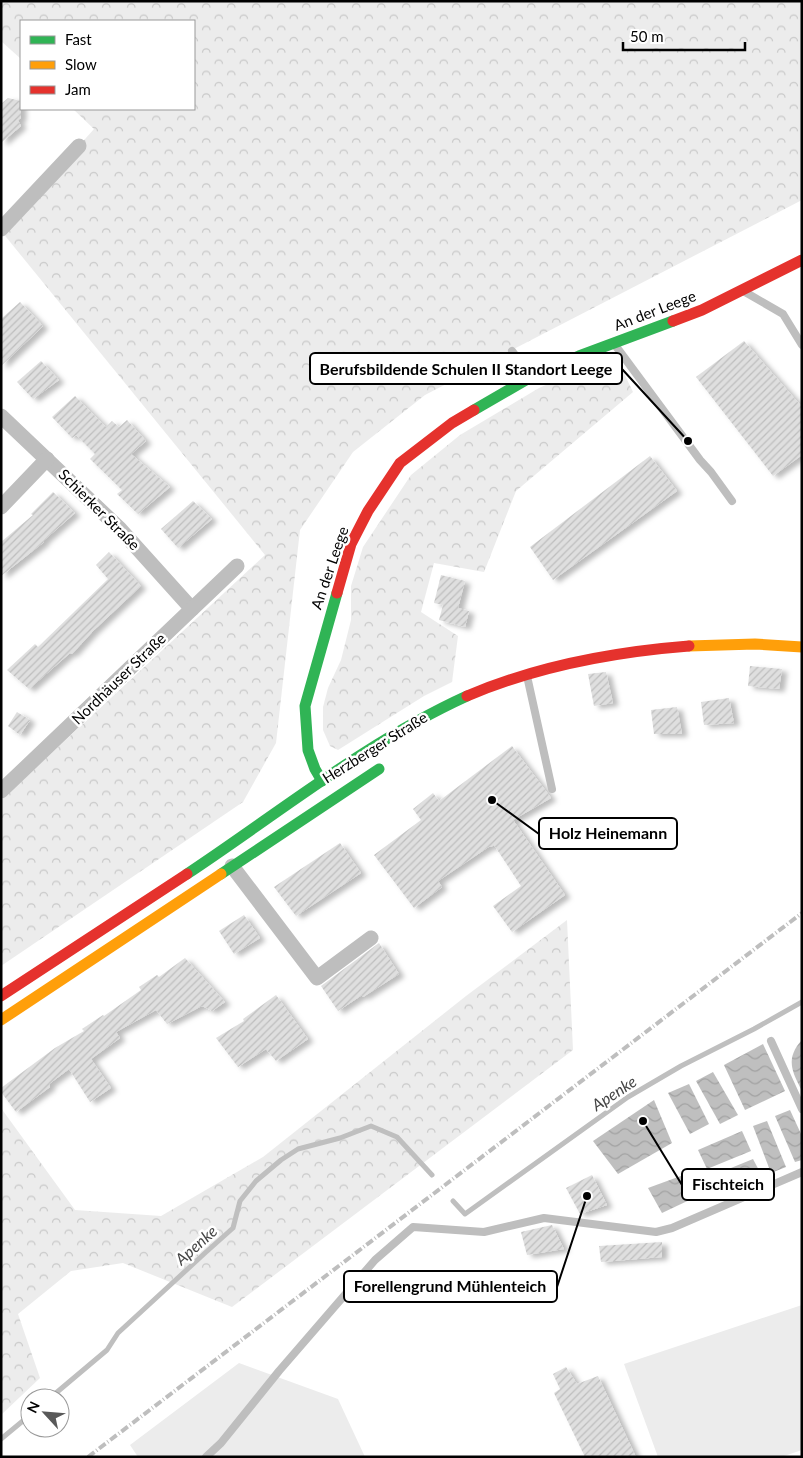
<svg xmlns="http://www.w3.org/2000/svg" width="803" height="1458" font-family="Lato,sans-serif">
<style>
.grass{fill:#ececec}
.forest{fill:url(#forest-crowns)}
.water{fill:url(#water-waves)}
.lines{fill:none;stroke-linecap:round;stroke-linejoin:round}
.stream{stroke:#bfbfbf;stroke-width:5}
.building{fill:url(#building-hatch);filter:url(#shadow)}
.lane{stroke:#bebebe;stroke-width:8}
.street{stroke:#bebebe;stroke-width:15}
.fast{stroke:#30b455;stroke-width:11}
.slow{stroke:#ff9f0a;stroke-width:11}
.jam{stroke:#e5322d;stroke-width:11}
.rail{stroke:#bebebe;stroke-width:4;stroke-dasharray:8 2.5 1 2.5;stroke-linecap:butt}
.labels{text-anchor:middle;stroke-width:5;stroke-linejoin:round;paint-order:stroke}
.street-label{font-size:15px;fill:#000;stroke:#fff}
.water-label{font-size:16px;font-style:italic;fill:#444;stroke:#fff}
.leader{fill:none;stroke:#000;stroke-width:2}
.callout-dot{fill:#000;stroke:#fff;stroke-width:2}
.callout{fill:#fff;stroke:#000;stroke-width:2}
.callout-label{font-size:16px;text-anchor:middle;font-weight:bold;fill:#000}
</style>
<defs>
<pattern id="forest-crowns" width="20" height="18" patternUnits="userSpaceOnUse" patternTransform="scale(1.25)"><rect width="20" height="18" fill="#ececec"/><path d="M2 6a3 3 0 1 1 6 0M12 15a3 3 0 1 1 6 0" fill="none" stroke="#c9c9c9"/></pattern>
<pattern id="water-waves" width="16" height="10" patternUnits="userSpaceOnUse" patternTransform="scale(1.25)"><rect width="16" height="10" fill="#bfbfbf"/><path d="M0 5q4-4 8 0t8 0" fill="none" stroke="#a2a2a2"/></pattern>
<pattern id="building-hatch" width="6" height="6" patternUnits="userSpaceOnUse" patternTransform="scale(1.25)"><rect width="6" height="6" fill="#dfdfdf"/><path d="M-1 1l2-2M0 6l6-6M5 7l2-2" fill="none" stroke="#bebebe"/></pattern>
<filter id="shadow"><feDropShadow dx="5.5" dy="3" stdDeviation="2.5" flood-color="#0004"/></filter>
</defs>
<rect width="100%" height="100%" fill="#fff"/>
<g class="grass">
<path d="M802,1305V1450L781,1457H658L624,1364Z"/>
<path d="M239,1363L338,1399L365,1457H138L130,1445Z"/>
</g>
<g class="forest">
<path d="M1,1H802V200L425,395L353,452L300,530L276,743L243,802L1,966V800L265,555L2,232L94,129L73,109H194V21H21V59L1,41Z"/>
<path d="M600,361L621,367L633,392L516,491L484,572L434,563L421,612L458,636L452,682L424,696L338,750L330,746L323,730V707L328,688L341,660L351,620V586L363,547L411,475L460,435L539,388Z"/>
<path d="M567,920L573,1050L232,1307L123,1263L71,1271L18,1314L40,1378L1,1415V1108L75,1210L161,1216L263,1157L466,996Z"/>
</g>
<g class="water">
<path d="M802,1040V1091C792,1072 785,1058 802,1040Z"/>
<path d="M763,1044L785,1091L745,1110L724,1065Z"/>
<path d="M713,1072L738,1115L720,1124L696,1081Z"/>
<path d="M689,1084L709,1124L690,1134L668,1093Z"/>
<path d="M654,1100L672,1143L618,1174L593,1141Z"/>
<path d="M790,1110L802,1136V1160L795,1162L775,1116Z"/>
<path d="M767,1121L786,1167L771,1173L753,1126Z"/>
<path d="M742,1131L751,1151L707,1169L698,1150Z"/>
<path d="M753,1159L762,1176L716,1193L709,1177Z"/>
<path d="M689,1173L700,1195L662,1213L648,1188Z"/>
</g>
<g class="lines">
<g class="stream">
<path d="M453,1201L465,1214L628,1097L681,1066L754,1029L802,1002"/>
<path d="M50,1398L107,1350L118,1333L205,1253L233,1228L240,1201L256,1181L281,1160L298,1149L340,1138L371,1126L397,1137L432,1175"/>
<path d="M1,1439L30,1415"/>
</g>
</g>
<g class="building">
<path d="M8,98L21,101V118L18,120L21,126L1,143V104Z"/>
<path d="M20,302L43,326L1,366V319Z"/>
<path d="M744,341L802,407V455L773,476L696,377Z"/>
<path d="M41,361L59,380L33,399L17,382Z"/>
<path d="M75,396L106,427L112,421L119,427L127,420L146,441L131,454L170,487L138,514L117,494L122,490L90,459L95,454L76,435L72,438L52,417Z"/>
<path d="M650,456L677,491L553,580L530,547Z"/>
<path d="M53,492L75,513L43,541L44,542L1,576V542L33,515L31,514Z"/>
<path d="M193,501L212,519L178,548L161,529Z"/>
<path d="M109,552L141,586L93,631L72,654L70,653L29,689L7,670L35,644L38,647L108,579L96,565Z"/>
<path d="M441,575L465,581L458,608L469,611L465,627L439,620L443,605L434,603Z"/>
<path d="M750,666L782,669L779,689L748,686Z"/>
<path d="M606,672L613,703L594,706L588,674Z"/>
<path d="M729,698L734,723L704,725L701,702Z"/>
<path d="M677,707L682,734H654L651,710Z"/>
<path d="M17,712L30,720L20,735L8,726Z"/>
<path d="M512,746L551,798L513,820L565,895L512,932L493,906L521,886L494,845L491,847L490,846L438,881L442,887L414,908L374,855L421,820L413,809L433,793L439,801Z"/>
<path d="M340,843L361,873L296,916L274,887Z"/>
<path d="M244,915L260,938L234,954L219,931Z"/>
<path d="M379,943L399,974L363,997L362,995L338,1011L321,986Z"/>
<path d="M185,958L225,1002L212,1011L202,1006L167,1024L156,1010L116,1032L120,1038L91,1059L111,1088L90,1102L69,1069L49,1084L50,1087L16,1112L1,1092V1088L55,1048L84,1031L82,1029L103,1015L104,1016L141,990L139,987L157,975L159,977Z"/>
<path d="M276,995L308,1039L276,1061L266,1049L238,1067L216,1038L244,1021L243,1019Z"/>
<path d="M592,1175L607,1205L580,1214L566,1188Z"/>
<path d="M552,1225L564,1249L527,1255L521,1232Z"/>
<path d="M662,1242V1257L601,1262L599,1246Z"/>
<path d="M566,1367L577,1384L598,1376L636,1457H585L554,1393L560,1389L553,1374Z"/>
</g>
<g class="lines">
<g class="lane">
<path d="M745,292L783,314L802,345"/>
<path d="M615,345L700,460L711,472L732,501"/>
<path d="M512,351L530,375"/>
<path d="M527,676L552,789"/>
<path d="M771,1041L802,1109"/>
<path d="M206,1457L221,1443L279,1371L375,1260L413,1227L484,1232L544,1218L656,1232L672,1228L802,1172"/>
</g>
<g class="street">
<path d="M1,229L79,146"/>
<path d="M1,416L120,529L192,609"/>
<path d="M1,507L47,459"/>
<path d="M1,791L237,566"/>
<path d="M232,866L317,978L371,938"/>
</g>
<g class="fast">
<path d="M474,410L531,377L579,356L673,321"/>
<path d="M322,781L315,769L308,750L305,706L337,593"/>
<path d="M187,874C279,813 366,742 467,696"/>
<path d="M221,874L379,769"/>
</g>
<g class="slow">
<path d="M689,646L755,644L802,647"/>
<path d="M1,1020L221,874"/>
</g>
<g class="jam">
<path d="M673,321L702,310L802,260"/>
<path d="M337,593L351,544L368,511L400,463L452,423L474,410"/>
<path d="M467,696C537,666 613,652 689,646"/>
<path d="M1,996L187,874"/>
</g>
<path class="rail" d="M88,1457L802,913"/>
</g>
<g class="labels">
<g class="street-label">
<text transform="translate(655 311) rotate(-21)" y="5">An der Leege</text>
<text transform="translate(99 510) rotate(45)" y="5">Schierker Straße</text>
<text transform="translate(330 568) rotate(-71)" y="5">An der Leege</text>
<text transform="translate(119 679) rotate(-44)" y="5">Nordhäuser Straße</text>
<text transform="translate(375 748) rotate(-32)" y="5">Herzberger Straße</text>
</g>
<g class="water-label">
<text transform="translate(614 1093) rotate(-33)" y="6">Apenke</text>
<text transform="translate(196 1245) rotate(-42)" y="6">Apenke</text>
</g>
</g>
<path class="leader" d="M688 441L622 369M492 800L539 834M643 1121L682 1185M587 1196L557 1287"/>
<g class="callout-dot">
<circle cx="688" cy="441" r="5"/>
<circle cx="492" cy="800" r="5"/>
<circle cx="643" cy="1121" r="5"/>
<circle cx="587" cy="1196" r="5"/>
</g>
<g class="callout">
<rect x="310" y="353" width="312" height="31" rx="5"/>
<rect x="539" y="818" width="138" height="31" rx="5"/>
<rect x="682" y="1169" width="92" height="31" rx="5"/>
<rect x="344" y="1271" width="213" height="31" rx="5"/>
</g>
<g class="callout-label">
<text x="466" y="375">Berufsbildende Schulen II Standort Leege</text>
<text x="608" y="839">Holz Heinemann</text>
<text x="728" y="1190">Fischteich</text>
<text x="450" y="1292">Forellengrund Mühlenteich</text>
</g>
<rect width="803" height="1458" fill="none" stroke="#000000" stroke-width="5"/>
<rect x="20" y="20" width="175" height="90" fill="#ffffff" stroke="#999999"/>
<rect x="30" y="36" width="25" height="8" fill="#30b455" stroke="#999999"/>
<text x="65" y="45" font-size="15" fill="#000000">Fast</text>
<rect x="30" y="61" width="25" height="8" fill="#ff9f0a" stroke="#999999"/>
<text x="65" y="70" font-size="15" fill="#000000">Slow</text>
<rect x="30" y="86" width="25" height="8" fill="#e5322d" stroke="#999999"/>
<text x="65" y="95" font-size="15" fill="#000000">Jam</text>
<g transform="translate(45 1413) rotate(296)"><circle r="24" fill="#ffffff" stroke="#999999"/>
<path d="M0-4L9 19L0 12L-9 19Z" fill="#595959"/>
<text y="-8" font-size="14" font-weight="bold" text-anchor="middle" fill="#000000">N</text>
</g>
<path d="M623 42v8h122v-8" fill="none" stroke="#000000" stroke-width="2.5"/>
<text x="630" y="42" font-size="15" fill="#000000" stroke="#ffffff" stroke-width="4" paint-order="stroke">50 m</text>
</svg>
